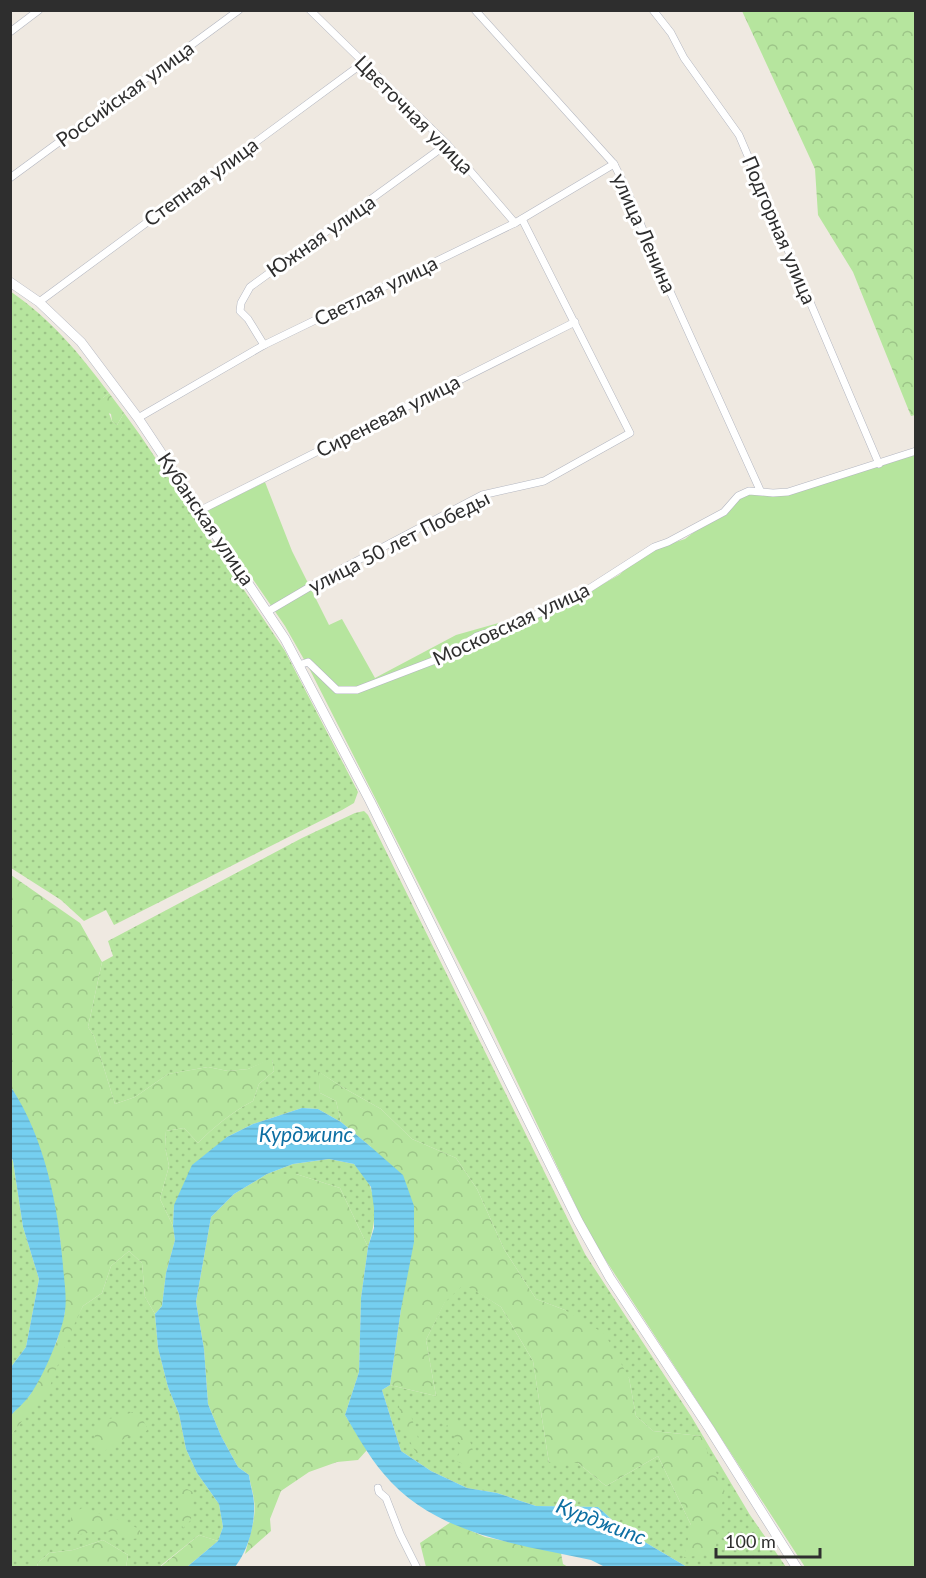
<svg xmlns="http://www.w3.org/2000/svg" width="926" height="1578" font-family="Lato,sans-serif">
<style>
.grass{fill:url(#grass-dots)}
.forest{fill:url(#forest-crowns)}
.garden{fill:#b6e59e}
.water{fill:url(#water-rules)}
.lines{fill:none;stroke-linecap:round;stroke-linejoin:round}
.street-casing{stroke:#b4b7c1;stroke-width:8}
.secondary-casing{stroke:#b4b7c1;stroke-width:10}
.street{stroke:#fff;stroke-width:7}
.secondary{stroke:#fff;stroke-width:9}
.labels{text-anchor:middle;stroke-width:6;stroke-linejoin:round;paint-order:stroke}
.street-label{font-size:20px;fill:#2e2e2e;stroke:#fff}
.water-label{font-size:21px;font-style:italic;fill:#0d6fa3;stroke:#fff}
</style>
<defs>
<pattern id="grass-dots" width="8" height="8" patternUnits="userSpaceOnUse" patternTransform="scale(1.5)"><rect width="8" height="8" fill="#b6e59e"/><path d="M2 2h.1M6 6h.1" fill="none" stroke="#9dc588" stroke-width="1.8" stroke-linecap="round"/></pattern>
<pattern id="forest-crowns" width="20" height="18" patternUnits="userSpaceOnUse" patternTransform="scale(1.5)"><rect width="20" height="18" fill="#b6e59e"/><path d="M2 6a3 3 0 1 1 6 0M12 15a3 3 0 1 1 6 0" fill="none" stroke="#9dc588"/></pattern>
<pattern id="water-rules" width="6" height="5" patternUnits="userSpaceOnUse" patternTransform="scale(1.5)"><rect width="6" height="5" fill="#75cff0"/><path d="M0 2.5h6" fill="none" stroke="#66b2ce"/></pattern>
</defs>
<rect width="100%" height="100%" fill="#efe9e1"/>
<g class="grass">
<path d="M10,291C53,321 78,352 109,393L103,398L112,421L117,425L124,413L140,435L285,651L358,792L354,803L342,810L114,925L106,910L84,921L61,900L11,868Z"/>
<path d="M364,811L368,815L585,1254L691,1416L750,1515L786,1567H687L621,1528L598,1507L536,1506L497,1493L467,1488L431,1471L401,1451L382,1390L390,1385L436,1396L426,1340L445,1301L464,1283L501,1307L533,1361L549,1463H578L606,1486L658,1456L691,1525L715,1551L701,1436L653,1431L636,1416L629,1378L565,1310L536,1299L504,1249L477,1189L456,1158L412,1139L381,1109L342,1087L319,1072L320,1093L336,1101L341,1122L318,1109L302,1108L253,1124L227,1137L174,1205L173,1226L160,1199L169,1166L165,1147L166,1131L184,1128L198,1143C215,1126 232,1112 253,1101L259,1084L274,1071L272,1059L248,1069L228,1071L208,1067L168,1074L135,1097L115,1104L94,1036L88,1027L102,962L113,956L108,941L302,838L355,813Z"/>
<path d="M10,1156L13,1161L23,1227L39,1279L26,1347L11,1367Z"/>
<path d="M329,1159L354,1164C360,1171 369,1180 371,1189C378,1208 374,1228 368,1247L340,1188L296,1174H267L293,1164Z"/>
<path d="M129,1251L142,1263L145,1297L155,1314L158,1348L168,1387L179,1414L186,1449L197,1473L219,1504L223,1527L218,1541L199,1535L159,1567H126L128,1555L103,1540L73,1550L49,1553L38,1563L37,1567L11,1568V1435L24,1417L83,1306L102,1293L111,1266Z"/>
</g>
<g class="forest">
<path d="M742,11H915V415L911,416L853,272L818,215L815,169Z"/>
<path d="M109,393L124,413L117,425L112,421L111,414L103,411V398Z"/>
<path d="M11,875L80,923L102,962L88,1027L94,1036L115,1104L135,1097L168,1074L208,1067L228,1071L248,1069L272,1058L274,1071L259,1084L253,1101C232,1112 215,1126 198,1143L184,1128L166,1131L165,1147L169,1166L160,1199L173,1226L175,1240L166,1273L162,1306L155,1314L145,1297L142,1263L129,1251L111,1266L102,1293L83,1306L68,1338L50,1386L11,1435V1415L30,1395L57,1341L65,1312L60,1237L49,1179L19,1101L11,1087Z"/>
<path d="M318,1071L342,1087L381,1109L412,1139L456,1158L477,1189L504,1249L536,1299L565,1310L605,1334L629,1378L636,1416L653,1431L701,1436L724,1491L715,1552L684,1558L691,1525L658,1456L606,1486L578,1463H549L533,1361L501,1307L464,1284L445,1302L426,1340L436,1396L390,1385L401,1309L371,1147L341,1122L336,1101L320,1093Z"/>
<path d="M267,1174H296L340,1188L368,1247L361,1298L359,1372L345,1415L367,1450L358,1460L337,1462L309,1472L281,1491L270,1519L271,1531L245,1554C249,1538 257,1517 254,1500C253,1491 250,1484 249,1475L238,1467L221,1436L208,1404L204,1349L196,1302L211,1217L234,1194Z"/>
<path d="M399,1405L408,1406L423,1454L416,1453L401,1424Z"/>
<path d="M137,1410L148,1429L143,1435L133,1433L100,1454L94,1444L96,1425C108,1417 124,1417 137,1410Z"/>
<path d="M453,1421L466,1428L474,1454L470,1467L456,1461L462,1446L446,1426Z"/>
<path d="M187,1489L193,1492L191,1520L183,1528L178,1514L179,1490Z"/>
<path d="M82,1508L130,1524L140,1530V1538C125,1542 116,1530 101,1531C90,1531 82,1537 71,1532V1515Z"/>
<path d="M451,1522L485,1537L561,1553L563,1564L568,1567H426L420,1543Z"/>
<path d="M199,1535L218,1541L187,1567L159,1568Z"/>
<path d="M103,1540L128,1555L126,1567H37L38,1563L49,1553L73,1550Z"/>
</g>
<path class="garden" d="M915,455V1567H805L590,1236L486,1016L310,670L285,626L206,511L265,482L292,551L329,625L342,619L375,678L456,635L530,614L570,596L574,600L619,575L632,563L657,548L685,539L738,499L750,493L757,492L767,496H785Z"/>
<g class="water">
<path d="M11,1087C45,1139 58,1205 63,1266C64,1280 67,1297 65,1311C63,1331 42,1379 30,1395C25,1402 17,1409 11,1415V1367L26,1347L39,1279L23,1227L13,1161L11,1156Z"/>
<path d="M302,1108L318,1109L341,1122L371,1147L403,1175L414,1206V1242L401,1309L390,1385L382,1390L401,1451L431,1471L467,1488L497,1493L536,1506L598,1507L621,1528L687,1567H605L591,1560C518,1544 434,1535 383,1473C368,1455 357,1435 345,1415L359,1372L361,1298L368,1247L374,1228V1208L371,1187L354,1164L329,1159L293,1164L267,1174L234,1194L211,1217L196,1302L204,1349L208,1404L221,1436L238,1467L249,1475C250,1485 254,1495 254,1504C255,1526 248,1550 235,1567H187L218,1541L223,1527L219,1504L197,1473L186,1449L179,1414L168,1387L158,1348L155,1314L162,1306L166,1273L175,1240L173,1226L174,1205L192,1165L227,1137L253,1124Z"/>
</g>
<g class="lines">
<g class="street-casing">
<g id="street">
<path d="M310,10L447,144L515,223"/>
<path d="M475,10L614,164L627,190L649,245L760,490"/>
<path d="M653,10L671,33L684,58L739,135L879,464"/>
<path d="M10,32L39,10"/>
<path d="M10,178L239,10"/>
<path d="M39,302L363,63"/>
<path d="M264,345L248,319L240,311L241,303L250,287L447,144"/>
<path d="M138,418L264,345L515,223L614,164"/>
<path d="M201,510L575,322"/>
<path d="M267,612L330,575L482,495L544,481L630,433L522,219"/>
<path d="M299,665L308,662L337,690H357L451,654L477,636L514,624L573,599L654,547L668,542L724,512L738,496L749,491L773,493L788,492L916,451"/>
<path d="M378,1488L379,1492L386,1498L400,1534L417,1568"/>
</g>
</g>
<g class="secondary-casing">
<path id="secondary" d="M10,282L39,302L81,342L138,418L285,639L370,801L578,1221L610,1278L709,1428L797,1568"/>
</g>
<use href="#street" class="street"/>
<use href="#secondary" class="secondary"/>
</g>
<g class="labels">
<g class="street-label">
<text transform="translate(125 94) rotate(-36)" y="7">Российская улица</text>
<text transform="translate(414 115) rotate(45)" y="7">Цветочная улица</text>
<text transform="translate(201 182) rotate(-36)" y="7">Степная улица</text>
<text transform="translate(779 230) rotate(67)" y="7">Подгорная улица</text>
<text transform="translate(644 233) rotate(66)" y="7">улица Ленина</text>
<text transform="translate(321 236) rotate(-35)" y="7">Южная улица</text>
<text transform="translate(376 291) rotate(-26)" y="7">Светлая улица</text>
<text transform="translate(388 416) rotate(-27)" y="7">Сиреневая улица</text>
<text transform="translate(206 519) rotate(56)" y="7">Кубанская улица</text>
<text transform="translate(399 542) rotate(-27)" y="7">улица 50 лет Победы</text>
<text transform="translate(511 624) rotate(-25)" y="7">Московская улица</text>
</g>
<g class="water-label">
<text x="306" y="1142">Курджипс</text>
<text transform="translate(601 1522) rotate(21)" y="7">Курджипс</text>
</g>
</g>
<rect width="926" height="1578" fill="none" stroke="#2e2e2e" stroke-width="24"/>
<path d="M716 1548v9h104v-9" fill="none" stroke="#2e2e2e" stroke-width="3"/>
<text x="725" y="1548" font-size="18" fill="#2e2e2e" stroke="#ffffff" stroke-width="4.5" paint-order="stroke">100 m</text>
</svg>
